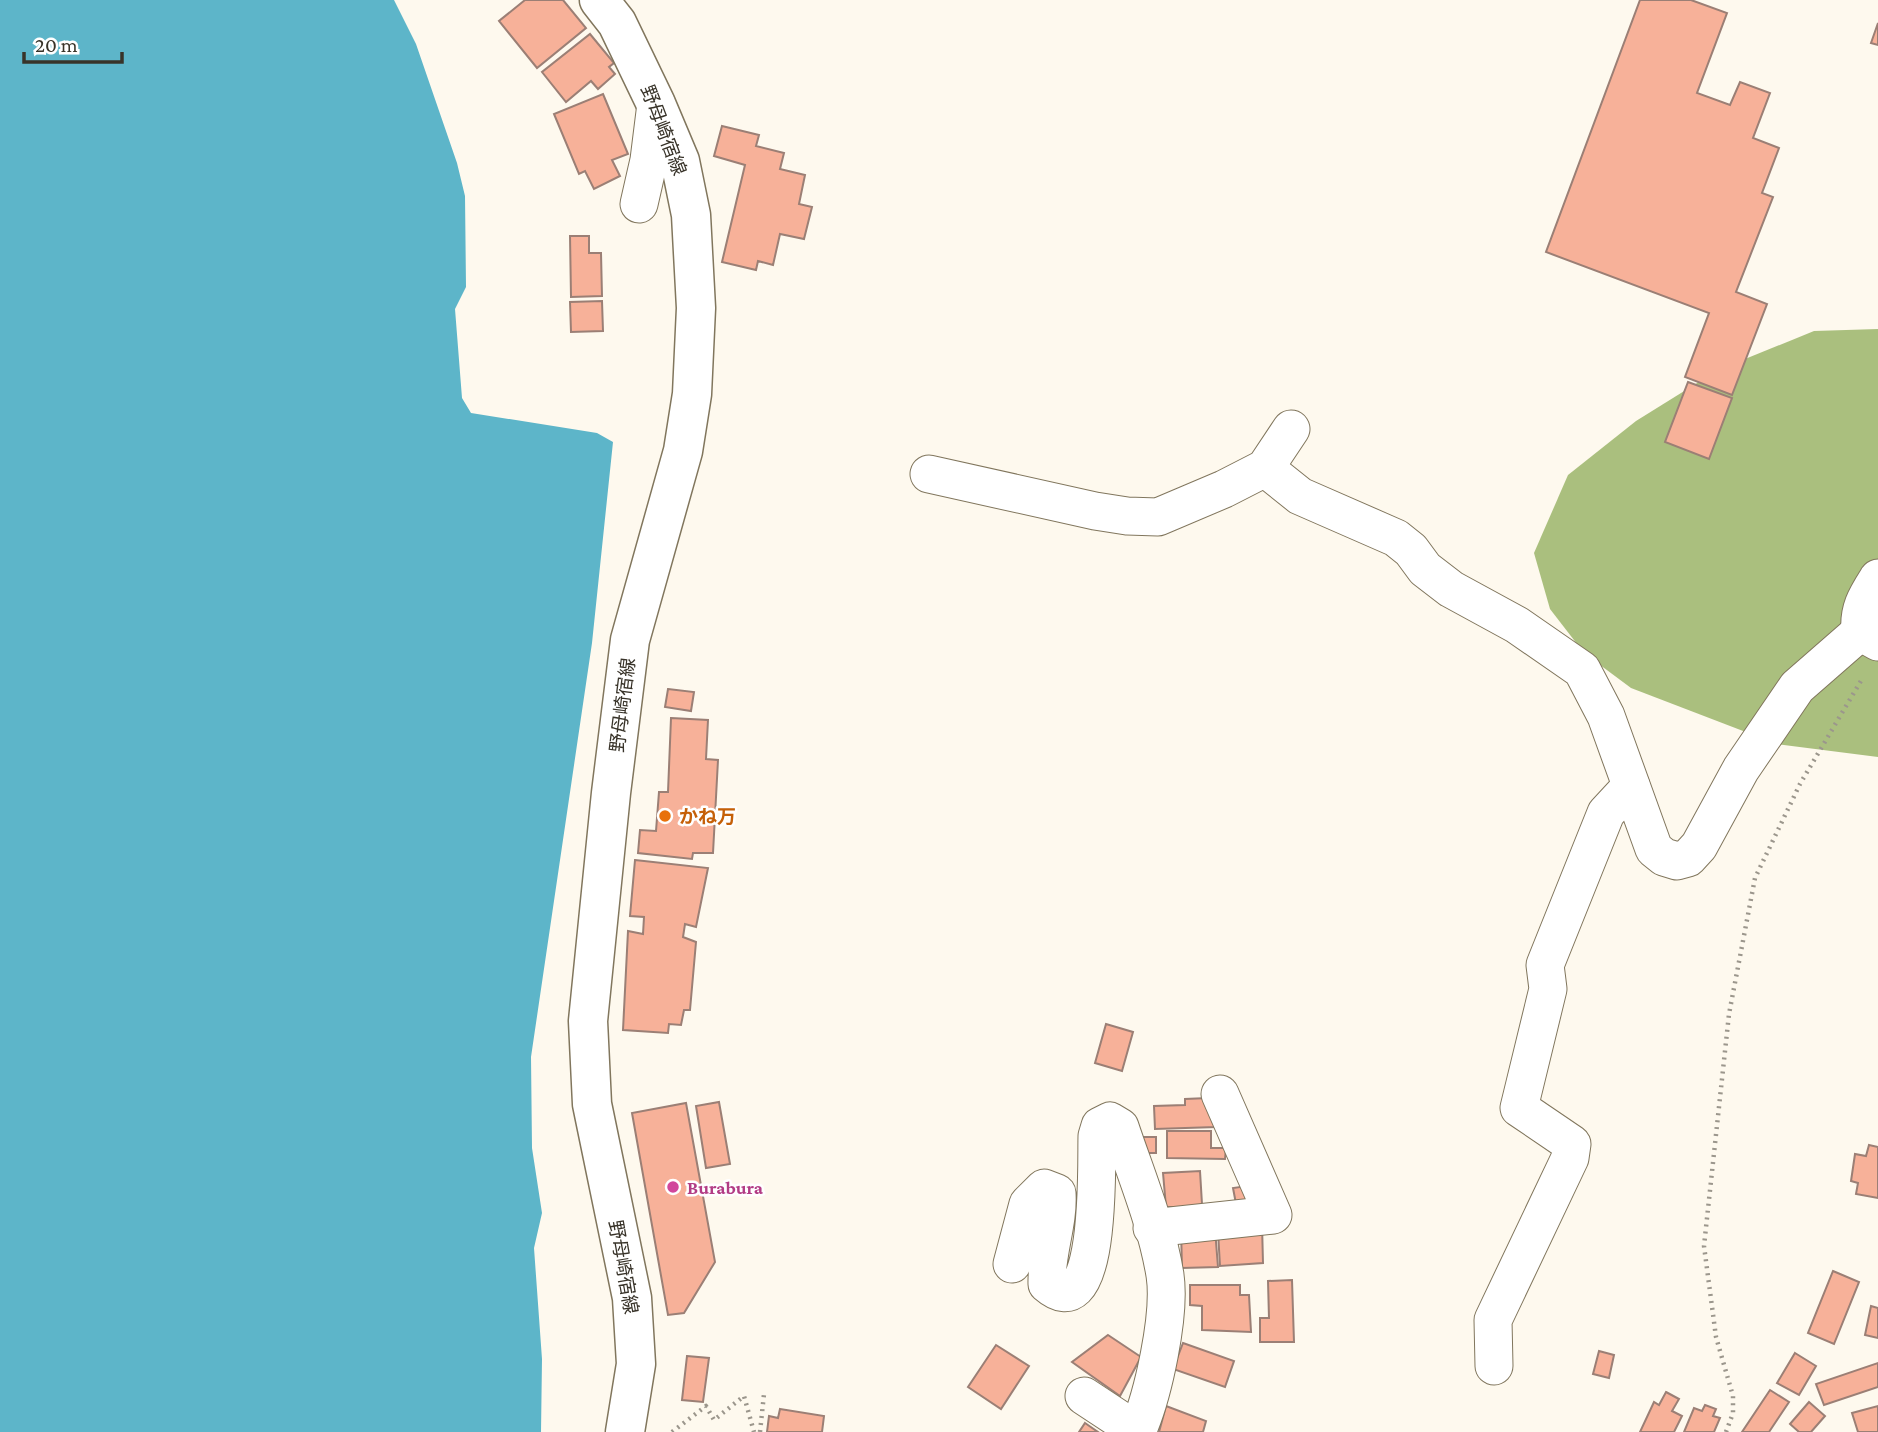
<svg xmlns="http://www.w3.org/2000/svg" width="1878" height="1432" font-family="'Crimson Pro','Noto Sans JP',serif">
<style>
.forest{fill:#aabf7e}
.water{fill:#5db5c9}
.building{fill:#f7b199;stroke:#9b7f75;stroke-width:2}
.lines{fill:none;stroke-linecap:round;stroke-linejoin:round}
.minor-casing{stroke:#81765d;stroke-width:39}
.major-casing{stroke:#81765d;stroke-width:41}
.path{stroke:#9b968c;stroke-width:4.5;stroke-dasharray:2 5;stroke-linecap:butt}
.minor{stroke:#fff;stroke-width:37}
.major{stroke:#fff;stroke-width:38}
.food-dot{fill:#e8710a;stroke:#fff;stroke-width:2.5}
.hotel-dot{fill:#d1479c;stroke:#fff;stroke-width:2.5}
.labels{text-anchor:middle;stroke-width:5;stroke-linejoin:round;paint-order:stroke}
.street-label{font-size:19px;fill:#383329;stroke:#fff}
.food-label{font-size:19px;font-weight:bold;fill:#c56008;stroke:#fff;text-anchor:start}
.hotel-label{font-size:19px;font-weight:bold;fill:#b23c85;stroke:#fff;text-anchor:start}
</style>
<rect width="100%" height="100%" fill="#fef9ee"/>
<path class="forest" d="M1878,329V757L1777,744L1631,688L1584,653L1550,609L1534,553L1568,475L1636,421L1718,370L1814,331Z"/>
<path class="water" d="M0,0H394L416,44L457,163L465,196L466,287L455,309L462,398L471,413L597,433L613,442L592,643L531,1057L532,1148L542,1213L534,1248L542,1359L541,1432H0Z"/>
<g class="building">
<path d="M525,0H563L586,28L537,68L499,21Z"/>
<path d="M1640,0H1691L1727,13L1697,93L1730,105L1740,82L1770,93L1753,138L1779,148L1762,193L1773,197L1736,292L1767,304L1732,395L1685,377L1709,313L1546,252Z"/>
<path d="M1878,23V45L1871,43Z"/>
<path d="M590,34L614,63L609,67L615,74L598,89L591,81L566,102L542,72Z"/>
<path d="M603,94L628,154L612,160L620,176L594,189L585,171L579,174L554,114Z"/>
<path d="M722,126L759,135L756,146L784,153L780,169L805,175L799,204L812,207L804,239L780,234L773,265L758,261L756,270L722,262L745,165L714,156Z"/>
<path d="M570,236H589V253H601L602,296L571,297Z"/>
<path d="M602,301L603,331L571,332L570,302Z"/>
<path d="M1688,382L1732,398L1709,459L1665,442Z"/>
<path d="M668,689L694,692L691,711L665,707Z"/>
<path d="M671,718L708,720L706,759L718,760L713,853H693L692,859L638,853L640,830L656,831L659,792H668Z"/>
<path d="M635,860L708,868L696,927L685,924L683,937L696,942L690,1010H684L681,1025L669,1024L668,1033L623,1030L628,931L643,934L644,917L630,916Z"/>
<path d="M1106,1024L1133,1032L1122,1071L1095,1063Z"/>
<path d="M1208,1098L1216,1127L1155,1129L1154,1106L1185,1105V1099Z"/>
<path d="M719,1102L730,1164L706,1168L696,1106Z"/>
<path d="M686,1103L715,1262L684,1313L668,1315L632,1113Z"/>
<path d="M1167,1131H1211V1148H1226L1225,1159L1167,1158Z"/>
<rect x="1142" y="1137" width="14" height="16"/>
<path d="M1869,1145L1878,1147V1198L1856,1194L1858,1183L1851,1181L1855,1154L1866,1156Z"/>
<path d="M1200,1171L1202,1204L1172,1217V1207H1166L1163,1173Z"/>
<path d="M1247,1186L1251,1207L1237,1209L1233,1188Z"/>
<path d="M1262,1224L1263,1263L1220,1266L1218,1232Z"/>
<path d="M1215,1229L1218,1267L1182,1268L1181,1230Z"/>
<path d="M1833,1271L1859,1282L1834,1344L1808,1333Z"/>
<path d="M1292,1280L1294,1342H1260V1318H1269L1268,1281Z"/>
<path d="M1190,1285H1240V1295H1249L1251,1332L1202,1330V1306L1190,1305Z"/>
<path d="M1871,1306L1878,1308V1338L1865,1335Z"/>
<path d="M1108,1335L1141,1357L1120,1396L1072,1362Z"/>
<path d="M1183,1343L1234,1361L1225,1387L1173,1369Z"/>
<path d="M996,1345L1029,1366L1001,1409L968,1387Z"/>
<path d="M1599,1351L1614,1355L1609,1378L1593,1374Z"/>
<path d="M1795,1353L1816,1366L1799,1395L1777,1383Z"/>
<path d="M687,1356L709,1358L703,1402L682,1400Z"/>
<path d="M1878,1363V1387L1824,1405L1816,1384Z"/>
<path d="M1770,1390L1789,1402L1769,1432H1742Z"/>
<path d="M1666,1392L1679,1399L1672,1411L1682,1416L1674,1432H1640L1654,1402L1659,1405Z"/>
<path d="M1809,1402L1825,1416L1811,1432H1799L1790,1424Z"/>
<path d="M1705,1405L1716,1409L1713,1416L1720,1418L1714,1432H1684L1694,1408L1702,1411Z"/>
<path d="M1166,1406L1206,1421L1203,1432H1159Z"/>
<path d="M1878,1406V1432H1858L1852,1413Z"/>
<path d="M780,1409L824,1416L822,1432H767L769,1416L778,1418Z"/>
<path d="M1085,1423L1098,1432H1079Z"/>
</g>
<g class="lines">
<g class="minor-casing">
<g id="minor">
<path d="M639,204L649,160L656,104"/>
<path d="M1265,468L1300,496L1396,538L1411,550L1425,569L1451,589L1517,625L1582,670L1606,716L1654,849L1664,857L1677,861L1688,858L1699,846L1741,769L1797,687L1860,632"/>
<path d="M929,474L1095,511L1127,516L1158,517L1224,489L1265,468L1291,429"/>
<path d="M1878,578C1866,597 1858,609 1860,632L1878,642"/>
<path d="M1152,1228L1273,1215L1220,1094"/>
<path d="M1012,1264L1028,1204L1044,1188L1057,1193C1059,1223 1046,1253 1047,1284C1103,1333 1096,1160 1097,1136L1100,1126L1110,1121L1120,1127C1136,1175 1157,1225 1165,1275C1171,1315 1153,1396 1137,1432"/>
<path d="M1494,1366L1493,1320L1570,1158L1572,1144L1519,1108L1548,989L1545,965L1606,813L1631,786"/>
<path d="M1084,1396L1137,1431"/>
</g>
</g>
<g class="major-casing">
<path id="major" d="M599,0L617,23L656,104L680,161L691,215L696,308L692,394L683,451L630,640L611,793L588,1021L592,1104L632,1298L636,1364L625,1432"/>
</g>
<g class="path">
<path d="M672,1432L706,1406L714,1420L744,1396L754,1432"/>
<path d="M760,1432L764,1394"/>
<path d="M1726,1432L1733,1413V1396L1716,1337L1704,1246L1729,1014L1755,878L1800,784L1862,679"/>
</g>
<use href="#minor" class="minor"/>
<use href="#major" class="major"/>
</g>
<circle class="food-dot" cx="665" cy="816" r="7"/>
<circle class="hotel-dot" cx="673" cy="1187" r="7"/>
<g class="labels">
<g class="street-label">
<text transform="translate(664 130) rotate(69)" y="7">野母崎宿線</text>
<text transform="translate(622 705) rotate(-83)" y="7">野母崎宿線</text>
<text transform="translate(624 1267) rotate(80)" y="7">野母崎宿線</text>
</g>
<g class="food-label">
<text x="679" y="823">かね万</text>
</g>
<g class="hotel-label">
<text x="687" y="1194">Burabura</text>
</g>
</g>
<path d="M24 52v10h98v-10" fill="none" stroke="#383329" stroke-width="3.5"/>
<text x="35" y="52" font-size="21" fill="#383329" stroke="#ffffff" stroke-width="5" paint-order="stroke">20 m</text>
</svg>
